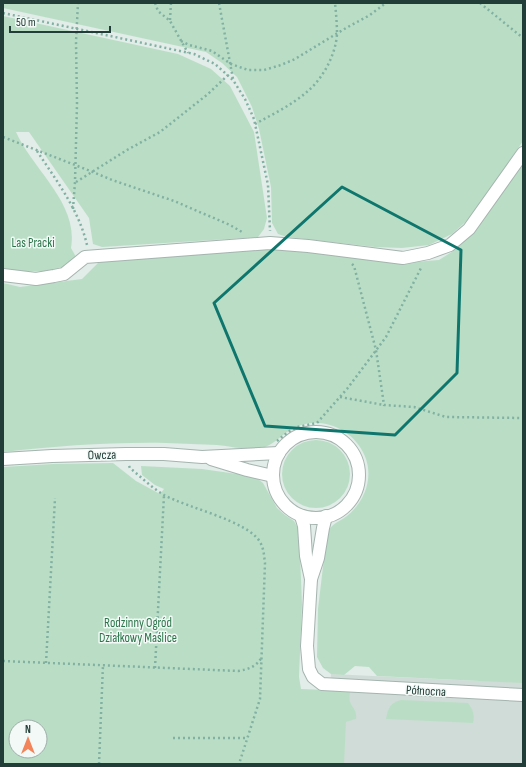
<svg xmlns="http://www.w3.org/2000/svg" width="526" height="767" font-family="'Sofia Sans Condensed',sans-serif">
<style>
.built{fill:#d0dcd7}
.green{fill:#badec5;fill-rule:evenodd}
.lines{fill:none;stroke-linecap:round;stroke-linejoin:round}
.minor-casing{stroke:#a5b4af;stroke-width:14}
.path{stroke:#82b0a3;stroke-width:2.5;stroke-dasharray:2 3;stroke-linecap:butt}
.minor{stroke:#fff;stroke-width:12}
.marked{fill:none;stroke:#0f766e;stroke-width:3;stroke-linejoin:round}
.labels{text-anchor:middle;stroke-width:3;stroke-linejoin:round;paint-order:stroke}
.park-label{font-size:13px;fill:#2b754a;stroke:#f2f9f6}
.street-label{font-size:13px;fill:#223d37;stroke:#f2f9f6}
</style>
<rect width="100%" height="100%" fill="#e2ece8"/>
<path class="built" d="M523,651V764H326L331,674L478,681Z"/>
<g class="green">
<path d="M3,3H523V141L471,217L452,234L429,245L402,248L375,247L287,237L278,234L272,223L271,187L259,129L252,107L237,77L222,63L206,52L3,8Z"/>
<path d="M3,16L178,54L211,69L230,86L254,132L267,218L264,229L258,237L102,247L93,244L89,218L29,132H16C32,169 79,203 71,248L76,257L64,271H13L3,269Z"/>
<path d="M523,163V683L377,676L369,667L355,666L344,675L331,674L323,668L317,657L318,609L327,533C333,522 338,523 347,516C364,502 373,480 366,459C359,439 340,424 318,423C308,422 296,426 287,432C277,439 270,448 256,449C244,450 230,446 217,445C200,444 183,444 166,443C111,442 57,446 3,452V283L20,287L82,279L100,261L274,248L414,262L439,260L458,248Z"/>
<circle cx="316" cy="474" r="34"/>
<path d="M113,463L136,481L160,494L164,489L155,485L142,475L141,466L202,469L251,476L258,479L263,483L277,508L285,515L294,521L299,530L302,604L299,677L301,689L350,691C350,694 349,699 350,702C353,709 357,710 356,719L346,722L344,764H3V467L53,464ZM16,727H40V751H16Z"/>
<path d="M401,700L468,703C473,710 475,715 473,723L386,719C388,708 390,703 401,700Z"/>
</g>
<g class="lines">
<g class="minor-casing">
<g id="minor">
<path d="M3,275L36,279L54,276L64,274L85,257L270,243L308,246L403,258L428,253L450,245L469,229L523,153"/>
<circle cx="316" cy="475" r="43"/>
<path d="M3,459L52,456L126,454H164L202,457L279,453"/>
<path d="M211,459L247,470L273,476"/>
<path d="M301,516L304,526L306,556L311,579"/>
<path d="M326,516L323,528L318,558L311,579L307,646L309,669L313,677L322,684L523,695"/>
</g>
</g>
<g class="path">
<path d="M155,3L158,11L170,21L188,53"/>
<path d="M219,3L233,79"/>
<path d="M480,3L523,38"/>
<path d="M3,13L194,54L215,64L233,80L245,99L254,119L268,185L270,231"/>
<path d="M170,20L171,3"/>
<path d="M181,41L189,45L212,51L231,64L248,70H264L281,65L295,59L346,28L370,15L386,3"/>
<path d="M255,124C273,114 294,104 309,90C324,77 336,53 337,34C337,24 336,13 335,3"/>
<path d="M3,137L93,172L112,180L174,201L230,225L242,232"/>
<path d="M37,151C56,180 79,210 87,245"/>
<path d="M76,182L127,150L160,132L208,94L228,75"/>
<path d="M73,209L75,182L77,104L76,42L78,3"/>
<path d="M352,264L354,266L376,350L384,405L414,407L446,417L523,418"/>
<path d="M340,397L384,405"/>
<path d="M277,441L288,432L297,427L317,423L347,389L386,337L422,266"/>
<path d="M129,466L130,468C141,477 152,488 164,495C188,508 248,521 260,542C264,549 264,556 265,563L260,699L239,764"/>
<path d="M3,661L238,671C249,669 256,667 262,657"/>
<path d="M46,663L55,498"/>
<path d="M155,668L164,495"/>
<path d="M173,738H247"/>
<path d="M99,764L103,665"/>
</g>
<use href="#minor" class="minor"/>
</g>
<path class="marked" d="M342,187L461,250L457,373L395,435L265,426L214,303Z"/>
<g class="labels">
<g class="park-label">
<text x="33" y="247">Las Pracki</text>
<text x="138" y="627">Rodzinny Ogród<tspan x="138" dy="15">Działkowy Maślice</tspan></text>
</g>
<g class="street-label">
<text transform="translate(102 454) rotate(-1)" y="5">Owcza</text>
<text transform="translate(426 690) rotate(3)" y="5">Północna</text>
</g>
</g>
<rect width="526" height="767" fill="none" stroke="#223d37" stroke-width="8"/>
<g transform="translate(28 739)"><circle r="19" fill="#f2f9f6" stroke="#9faeaa"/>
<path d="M0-3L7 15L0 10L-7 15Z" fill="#f38358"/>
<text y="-6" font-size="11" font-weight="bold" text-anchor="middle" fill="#223d37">N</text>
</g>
<path d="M10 26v6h100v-6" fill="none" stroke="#223d37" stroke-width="2"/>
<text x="16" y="26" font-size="12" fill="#223d37" stroke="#f2f9f6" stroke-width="3" paint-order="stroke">50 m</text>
</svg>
